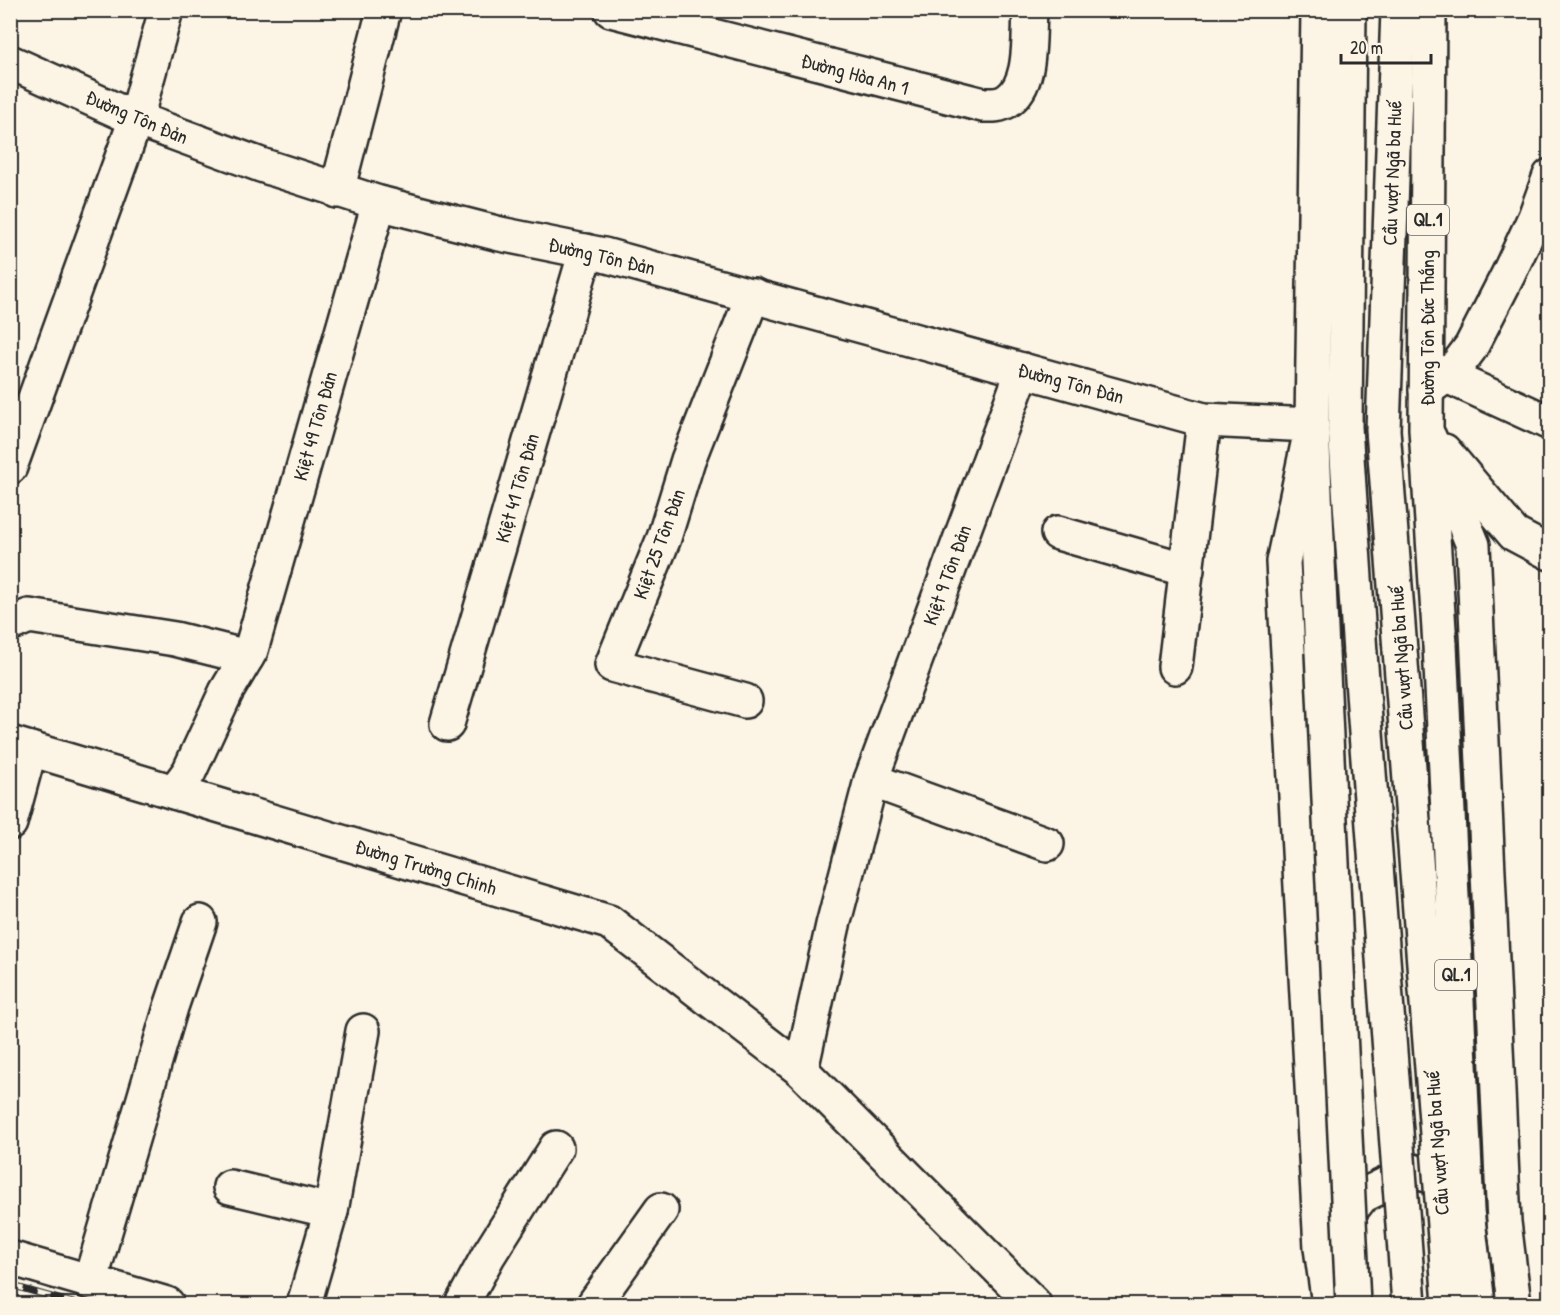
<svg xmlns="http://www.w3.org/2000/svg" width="1560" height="1315" font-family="'Patrick Hand',sans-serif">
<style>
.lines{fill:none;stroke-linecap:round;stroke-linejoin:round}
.minor-casing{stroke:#2b2b2b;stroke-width:38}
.major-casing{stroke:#2b2b2b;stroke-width:38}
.highway-casing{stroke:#2b2b2b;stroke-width:38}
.minor{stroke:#fcf5e5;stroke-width:33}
.major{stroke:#fcf5e5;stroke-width:33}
.highway{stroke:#fcf5e5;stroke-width:33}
.rail-casing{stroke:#2b2b2b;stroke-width:7}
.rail{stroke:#fcf5e5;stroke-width:4.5;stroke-dasharray:14;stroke-linecap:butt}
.major-bridge-casing{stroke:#2b2b2b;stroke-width:38;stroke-linecap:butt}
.highway-bridge-casing{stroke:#2b2b2b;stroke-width:38;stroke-linecap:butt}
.major-bridge{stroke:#fcf5e5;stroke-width:33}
.highway-bridge{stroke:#fcf5e5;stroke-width:33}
.labels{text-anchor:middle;stroke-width:4.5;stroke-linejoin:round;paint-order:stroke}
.shield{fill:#fcf5e5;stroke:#6a6863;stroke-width:1.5}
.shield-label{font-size:18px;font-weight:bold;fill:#2b2b2b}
.street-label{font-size:20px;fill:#2b2b2b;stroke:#fcf5e5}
</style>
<rect width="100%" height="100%" fill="#fcf5e5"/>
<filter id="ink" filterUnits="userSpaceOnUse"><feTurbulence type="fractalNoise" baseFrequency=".0167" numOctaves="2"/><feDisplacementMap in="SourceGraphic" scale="12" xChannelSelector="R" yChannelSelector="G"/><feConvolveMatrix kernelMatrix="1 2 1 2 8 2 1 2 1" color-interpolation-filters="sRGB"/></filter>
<g filter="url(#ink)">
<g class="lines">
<g class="minor-casing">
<g id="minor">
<path d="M611,10L983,105C991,105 999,106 1007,101C1033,84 1028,38 1030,10"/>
<path d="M10,62L136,119L261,165L379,203L500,234L604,255L1204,420L1312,425L1283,562L1321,1248L1329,1304"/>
<path d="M337,191L384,10"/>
<path d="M1447,376L1550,423"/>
<path d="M1426,390L1453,371L1471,347L1508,275L1535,217L1550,176"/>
<path d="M1429,437L1473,545L1504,1222L1514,1304"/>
<path d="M1444,451L1514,534L1550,553"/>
<path d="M10,467L136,119L166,10"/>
<path d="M1058,533L1187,570"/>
<path d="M10,624L29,616L175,639L247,657"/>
<path d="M1175,667L1204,420"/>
<path d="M745,701L612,665L664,538L688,460L753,295"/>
<path d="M447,724L586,251"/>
<path d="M10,743L609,922L801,1070L1034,1304"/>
<path d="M871,780L1047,844"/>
<path d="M174,792L189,772L226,692L251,650L379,203"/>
<path d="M10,823L30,749"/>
<path d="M801,1070L833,925L871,780L1023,370"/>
<path d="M230,1187L331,1211"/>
<path d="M1335,1230L1362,1196L1413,1171L1465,1186"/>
<path d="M10,1258L167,1304"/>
<path d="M90,1282L171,1007L200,922"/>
<path d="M304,1304L331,1211L363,1031"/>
<path d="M462,1304L488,1256L556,1148"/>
<path d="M594,1304L661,1210"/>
</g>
</g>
<g class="major-casing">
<g id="major">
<path d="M1349,10L1345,427L1360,653"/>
<path d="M1398,10L1383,430L1400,650"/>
</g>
</g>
<g class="highway-casing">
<g id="highway">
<path d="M1318,10L1312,425L1322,652"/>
<path d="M1429,10L1426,429L1440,645"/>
</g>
</g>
<use href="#minor" class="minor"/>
<use href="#major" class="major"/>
<use href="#highway" class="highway"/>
<g class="rail-casing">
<path id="rail" d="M10,1285L77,1304"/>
</g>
<use href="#rail" class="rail"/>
<g class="major-bridge-casing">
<g id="major-bridge">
<path d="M1400,650L1450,1304"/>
<path d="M1360,653L1409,1304"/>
</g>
</g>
<g class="highway-bridge-casing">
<g id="highway-bridge">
<path d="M1440,645L1467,1211L1478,1304"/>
<path d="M1322,652L1353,1304"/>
</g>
</g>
<use href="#major-bridge" class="major-bridge"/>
<use href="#highway-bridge" class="highway-bridge"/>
</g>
</g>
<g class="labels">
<g class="shield">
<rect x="1407" y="205" width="42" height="30" rx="4.5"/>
<rect x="1435" y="960" width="42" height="30" rx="4.5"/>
</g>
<g class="shield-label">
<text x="1428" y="226">QL.1</text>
<text x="1456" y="981">QL.1</text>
</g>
<g class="street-label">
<text transform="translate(855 74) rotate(15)" y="7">Đường Hòa An 1</text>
<text transform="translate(137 117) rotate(23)" y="7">Đường Tôn Đản</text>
<text transform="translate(1392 173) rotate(-88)" y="7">Cầu vượt Ngã ba Huế</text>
<text transform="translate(602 256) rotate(13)" y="7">Đường Tôn Đản</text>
<text transform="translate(1427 328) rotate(-90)" y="7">Đường Tôn Đức Thắng</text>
<text transform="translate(1071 383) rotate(15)" y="7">Đường Tôn Đản</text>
<text transform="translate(315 426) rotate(-74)" y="7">Kiệt 49 Tôn Đản</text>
<text transform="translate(517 488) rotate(-74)" y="7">Kiệt 41 Tôn Đản</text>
<text transform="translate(659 544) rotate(-70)" y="7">Kiệt 25 Tôn Đản</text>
<text transform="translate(947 575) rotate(-70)" y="7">Kiệt 9 Tôn Đản</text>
<text transform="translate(1401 658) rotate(-94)" y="7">Cầu vượt Ngã ba Huế</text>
<text transform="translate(426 867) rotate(17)" y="7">Đường Trường Chinh</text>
<text transform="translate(1437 1143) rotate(-94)" y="7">Cầu vượt Ngã ba Huế</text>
</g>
</g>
<rect width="1560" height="1315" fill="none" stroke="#fcf5e5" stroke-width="36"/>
<rect x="18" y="18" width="1524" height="1279" fill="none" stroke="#2b2b2b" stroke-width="2" filter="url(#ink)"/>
<path d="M1341 54v9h90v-9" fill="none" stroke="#2b2b2b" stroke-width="3"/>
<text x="1350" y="54" font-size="18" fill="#2b2b2b" stroke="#fcf5e5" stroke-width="4.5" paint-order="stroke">20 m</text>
</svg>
